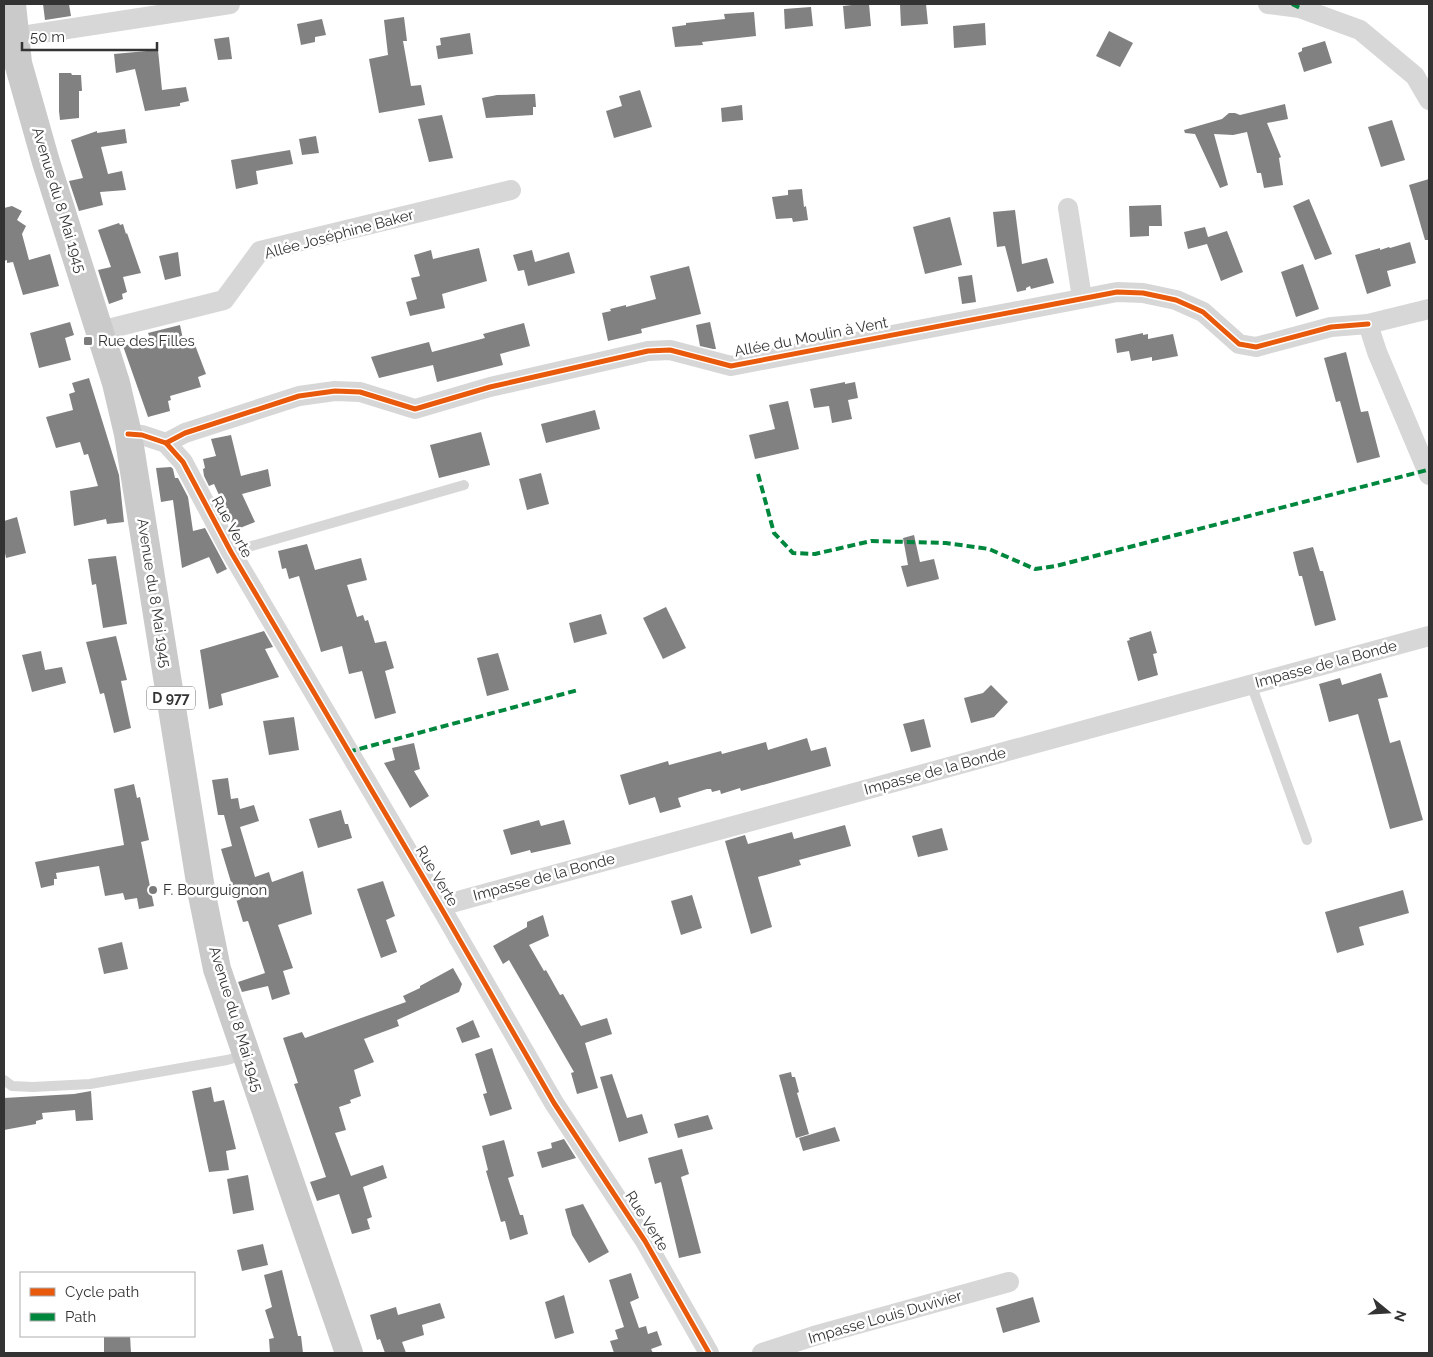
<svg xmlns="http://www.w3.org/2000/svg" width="1433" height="1357" font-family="Raleway,sans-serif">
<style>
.building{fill:#818181}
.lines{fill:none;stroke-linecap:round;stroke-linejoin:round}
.lane{stroke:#d7d7d7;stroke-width:10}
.street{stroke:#d7d7d7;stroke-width:20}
.primary{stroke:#cacaca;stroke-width:28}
.quiet{stroke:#00873e;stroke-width:4;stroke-dasharray:8 4;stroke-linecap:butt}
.cycleway-casing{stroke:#fff;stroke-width:8}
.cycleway{stroke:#e8590c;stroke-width:5}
.poi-dot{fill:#7a7a7a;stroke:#fff;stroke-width:2}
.labels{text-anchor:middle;stroke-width:5;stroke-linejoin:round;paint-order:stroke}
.shield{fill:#fff;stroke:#707070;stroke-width:1}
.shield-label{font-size:14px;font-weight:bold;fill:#333}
.street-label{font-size:15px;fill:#333;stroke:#fff}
.poi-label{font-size:15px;fill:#333;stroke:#fff;text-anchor:start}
</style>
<rect width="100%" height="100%" fill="#fff"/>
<g class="building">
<path d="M43,4H69L71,16L45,20Z"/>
<path d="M861,4H869L871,26L845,29L843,6Z"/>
<path d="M926,4L928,24L901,26L900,5Z"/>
<path d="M811,7L813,26L785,29L784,9Z"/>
<path d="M754,12L756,36L702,42L703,45L675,47L672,27L686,25V23L725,19L724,14Z"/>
<path d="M404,17L407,41H403L411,86L421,85L425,105L379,113L369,59L388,55L384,20Z"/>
<path d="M322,19L326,35L315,37V42L301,45L297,24Z"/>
<path d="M985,23L986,45L954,48L953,26Z"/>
<path d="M1109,31L1133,43L1120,67L1096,56Z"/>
<path d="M470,33L473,54L438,59L436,46L441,45L440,38Z"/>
<path d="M229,37L232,59L218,60L214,39Z"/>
<path d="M1325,41L1332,63L1304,72L1298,53L1302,51V48Z"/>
<path d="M158,50L162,90L186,87L189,101L180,103V106L145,111L135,69L116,73L114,54Z"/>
<path d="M59,73H71L72,75H81L82,91H79V118L60,120L59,111Z"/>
<path d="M640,90L652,127L614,138L606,111L622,106L619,96Z"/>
<path d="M535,94L536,107H533V115L486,118L482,98L497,95Z"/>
<path d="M1285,104L1288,119L1267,123L1281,157L1279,158L1283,185L1264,188L1261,173H1257L1247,132L1233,135L1214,134L1228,185L1220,188L1195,134L1185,133L1184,130L1222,119L1229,113H1235L1240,115Z"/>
<path d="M742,105L743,120L722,122L721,108Z"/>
<path d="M442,115L453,158L429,162L418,119Z"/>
<path d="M1392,120L1405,160L1381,167L1368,127Z"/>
<path d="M125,129L127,143L101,147L108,174L122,171L126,190L100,192L103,205L79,211L69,181L83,178L71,140L97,131V133Z"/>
<path d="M316,136L319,153L302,155L299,139Z"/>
<path d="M290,150L293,164L256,171L258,184L236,189L231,160Z"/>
<path d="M1429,179V240H1425L1409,185Z"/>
<path d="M802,189L804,207L806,206L808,220L793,222L792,218L776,219L772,197L788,195V190Z"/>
<path d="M1309,199L1332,254L1315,260L1293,206Z"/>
<path d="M1161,205L1162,226H1149V236L1130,237L1129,206Z"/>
<path d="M12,206L22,211L17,220L26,226L22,234L29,260L50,254L59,286L23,295L13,262L7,263V260L4,261V208Z"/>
<path d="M1015,210L1022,264L1047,258L1054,283L1031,289L1030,286L1026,288V290L1017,292L1005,246L997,247L993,212Z"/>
<path d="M950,217L962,265L925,274L913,227Z"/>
<path d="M119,223L120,225L123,224L126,234L127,233L141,273L123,277L127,292L122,294L123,299L109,304L98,270L111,267L98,230Z"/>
<path d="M1205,227L1208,237L1227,231L1243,272L1221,281L1207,244L1188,249L1184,232Z"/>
<path d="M1410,242L1416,263L1387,271L1391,286L1367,294L1355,255L1380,248V250L1389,247L1390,248Z"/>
<path d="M479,248L487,281L442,294L445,308L410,316L406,302L417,299L411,278L420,276L414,255L431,250L433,259Z"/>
<path d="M532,250L535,262L569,252L575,273L528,286L524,270L518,271L513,255Z"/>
<path d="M178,252L181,276L165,280L159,256Z"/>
<path d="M1303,264L1319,309L1296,317L1281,272Z"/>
<path d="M689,266L701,314L641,329L642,333L608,341L602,313L611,311L610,309L626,305V307L656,299L650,276Z"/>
<path d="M972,275L976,302L962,304L958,277Z"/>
<path d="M70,322L74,335L65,338L71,360L39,368L30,333Z"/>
<path d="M710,322L716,349H713L700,346L696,325Z"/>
<path d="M524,323L530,346L500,354L503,365L437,382L433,365L379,378L371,357L429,342L432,352L485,338L483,334Z"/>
<path d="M180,325L184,344L195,345L206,374L198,377L201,387L170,396L171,400L168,401L170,411L148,417L123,346L150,338L148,333Z"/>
<path d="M1143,333V335L1148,334V339L1173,334L1178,356L1152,361V357L1131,361L1129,351L1117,353L1115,339Z"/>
<path d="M1346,352L1361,412L1368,411L1380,457L1357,463L1340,401L1336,402L1324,358Z"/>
<path d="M89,378L119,475L124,522L107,524L106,519L74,526L70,491L98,486L88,454L84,455L80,442L56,448L46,417L73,410L69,394L75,392L72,383Z"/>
<path d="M845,382V384L855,382L858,398L848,400L852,419L832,423L829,406L814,408L810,389Z"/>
<path d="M788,401L799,449L755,459L749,435L775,429L769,405Z"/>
<path d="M595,410L600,429L546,443L541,424Z"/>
<path d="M481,432L490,465L439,478L430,445Z"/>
<path d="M231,435L241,476L268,469L271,486L242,494L255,522L235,530L214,484L209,486L204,476L203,469L205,468L203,459L216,456L211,439Z"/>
<path d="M171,467L173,469L175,478H178L188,497L193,531L205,528L227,569L217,574L209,557L182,568L173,500L161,502L156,468Z"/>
<path d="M541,473L549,504L527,510L519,479Z"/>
<path d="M17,517L26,553L6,558L4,548V521Z"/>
<path d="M914,535L920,562L934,559L939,579L907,587L901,566L908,565L903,538Z"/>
<path d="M307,544L315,570L361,558L367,580L347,585L357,617L363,615L365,621L368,620L375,643L386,641L394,668L385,671L396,713L375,719L362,671L349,674L342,646L321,652L299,576L289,579L286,568L282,569L278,551Z"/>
<path d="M1313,547L1320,571H1323L1336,620L1315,626L1302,576H1299L1293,552Z"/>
<path d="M116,556L127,624L103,628L96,584L92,585L88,559Z"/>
<path d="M666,607L686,648L663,659L643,618Z"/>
<path d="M601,614L607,634L574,643L569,623Z"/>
<path d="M264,631L273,647L265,649L279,677L221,694L223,705L209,709L200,650Z"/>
<path d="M1151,631L1157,653L1153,654L1158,675L1138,681L1127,641L1130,640L1129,638Z"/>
<path d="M116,636L127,680L121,681L131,728L114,733L104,693L100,694L86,642Z"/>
<path d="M41,651L45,670L62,667L66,683L32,692L22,655Z"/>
<path d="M498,653L509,690L487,696L477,658Z"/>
<path d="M1381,673L1388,697L1378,699L1390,743L1400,740L1423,820L1390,829L1358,714L1329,722L1319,684L1340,678L1342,685Z"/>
<path d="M991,685L1008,702L994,717L971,723L964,698L983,693Z"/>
<path d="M294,717L299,750L269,755L263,721Z"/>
<path d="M924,719L931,747L911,752L903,724Z"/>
<path d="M807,738L811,751L826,747L831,766L741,791L740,788L721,794L720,790L712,792L711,789H707L678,798L681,807L660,813L655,797L629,805L620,775L668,761L669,765L721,751L722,754L766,742L768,750Z"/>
<path d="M414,743L420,769L414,771L429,796L410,808L384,763L395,760L392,748Z"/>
<path d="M228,778L231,799L238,798L240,809L254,805L259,821L240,827L255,877L269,872L272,882L303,871L312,914L278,925L293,968L283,971L290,994L272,1000L268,986L242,992L238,982L265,973L248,921L243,922L221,849L232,846L224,815H218L212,780Z"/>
<path d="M134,784L137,798L140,797L149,840L141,842L154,906L139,909L137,898L125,900L123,893L105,896L99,866L56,873L57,879H54V885L41,888L35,862L124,845L114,789Z"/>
<path d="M341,810L345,824H348L352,838L318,848L309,819Z"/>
<path d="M539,820L541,826L564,820L571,844L531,853L530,850L511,855L503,830Z"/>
<path d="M845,825L851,846L799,860L801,865L758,877L772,927L751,934L725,841L745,835L748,844L792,832L794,839Z"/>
<path d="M942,828L948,850L918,857L912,836Z"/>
<path d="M383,881L395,916L386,920L397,952L381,958L357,889Z"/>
<path d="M1403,890L1409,913L1359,927L1364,945L1337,953L1325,912Z"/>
<path d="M692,895L702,928L681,935L671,901Z"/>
<path d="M543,915L549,936L529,945L544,971L546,970L560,995L563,994L581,1026L607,1018L612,1034L585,1043L598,1088L577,1094L571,1073L574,1072L509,960L503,964L493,946L527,927V922Z"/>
<path d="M122,942L128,969L104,974L98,948Z"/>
<path d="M453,968L462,984L459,992L397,1020L399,1026L364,1039L374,1062L354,1070L361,1096L350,1100L351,1103L339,1107L346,1130L335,1133L351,1176L383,1165L387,1178L363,1187L372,1217L367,1219L370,1229L352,1234L339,1194L317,1201L310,1182L326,1177L294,1084L298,1083L283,1038L302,1032L305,1038L406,1002L403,996L420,988V986Z"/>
<path d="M473,1020L480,1037L462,1043L456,1028Z"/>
<path d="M492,1048L512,1109L490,1116L483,1094L487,1093L475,1054Z"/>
<path d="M791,1072L792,1077H795L799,1092L797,1093L809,1134L796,1138L779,1075Z"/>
<path d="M612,1074L627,1118L642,1114L648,1133L619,1142L600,1077Z"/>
<path d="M211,1087L214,1102L224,1100L236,1149L226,1151L229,1170L209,1172L192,1091Z"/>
<path d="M91,1091L93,1120L76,1121L75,1110L42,1113L43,1119L36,1121V1124L4,1130V1098L74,1094Z"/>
<path d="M708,1115L713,1129L678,1138L674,1124Z"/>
<path d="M835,1127L840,1141L803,1151L799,1138Z"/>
<path d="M564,1139L576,1158L542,1168L537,1152L552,1148L551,1143Z"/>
<path d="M504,1140L514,1176L508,1178L520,1215H523L528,1234L510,1240L505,1221L501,1222L486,1171L488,1170L482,1146Z"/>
<path d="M682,1149L689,1174L681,1177L701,1253L679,1258L661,1182L655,1184L648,1158Z"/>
<path d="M248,1175L254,1210L233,1214L227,1179Z"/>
<path d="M583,1204L609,1252L589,1263L572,1235L565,1209Z"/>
<path d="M263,1244L268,1265L242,1271L237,1250Z"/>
<path d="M282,1270L298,1336H301L303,1353H270L269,1339L274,1338L265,1310L272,1307L264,1275Z"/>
<path d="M631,1273L639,1298L630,1302L639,1328L646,1326L648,1334L657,1331L662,1345L651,1349L653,1353H614L610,1341L618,1339L615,1330L624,1327L609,1280Z"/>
<path d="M564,1295L574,1333L555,1339L545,1302Z"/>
<path d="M1033,1297L1040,1322L1003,1333L996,1308Z"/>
<path d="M440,1303L445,1318L422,1325L424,1335L402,1342L406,1353H385L380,1339L377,1340L370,1315L396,1307L398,1315Z"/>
<path d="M104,1336H130L131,1353H104Z"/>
</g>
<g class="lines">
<g class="lane">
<path d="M231,552L464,485"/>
<path d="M1251,684L1307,840"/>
<path d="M4,1080L12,1086L33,1087L90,1084L227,1060L245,1055"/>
</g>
<g class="street">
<path d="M1268,4L1300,8L1360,30L1415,76L1429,100"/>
<path d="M15,37L230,4"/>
<path d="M1068,208L1082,298"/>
<path d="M1429,309L1368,324L1377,352L1429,475"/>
<path d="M100,331L224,300L260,251L511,190"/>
<path d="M128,434L142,435L166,443L183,462L231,552L440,906L554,1103L645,1241L709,1353"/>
<path d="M166,443L185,433L299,396L335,391L360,392L415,409L490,387L648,351L670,350L731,366L1117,292L1143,293L1176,300L1203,312L1239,344L1256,347L1331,327L1368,324"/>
<path d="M440,906L1429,636"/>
<path d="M762,1353L814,1336L1009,1282"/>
</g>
<path class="primary" d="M12,4L18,63L46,162L116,383L128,434L202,895L217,969L349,1353"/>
<g class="quiet">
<path d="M1292,4L1300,8"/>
<path d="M758,474L774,533L793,553L815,554L871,541L946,543L989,549L1035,569L1056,566L1427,470"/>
<path d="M348,752L578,690"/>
</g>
<g class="cycleway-casing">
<g id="cycleway">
<path d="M128,434L142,435L166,443L183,462L231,552L440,906L554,1103L645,1241L709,1353"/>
<path d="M166,443L185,433L299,396L335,391L360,392L415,409L490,387L648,351L670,350L731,366L1117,292L1143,293L1176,300L1203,312L1239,344L1256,347L1331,327L1368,324"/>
</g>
</g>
<use href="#cycleway" class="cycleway"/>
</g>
<g class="poi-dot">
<rect x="83" y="336" width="10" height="10" rx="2.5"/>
<circle cx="153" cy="890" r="5"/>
</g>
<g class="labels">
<rect class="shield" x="147" y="686.5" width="48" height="23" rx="4"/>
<g class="shield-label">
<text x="171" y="703">D 977</text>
</g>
<g class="street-label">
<text transform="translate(59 200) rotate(73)" y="5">Avenue du 8 Mai 1945</text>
<text transform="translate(339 234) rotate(-15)" y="5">Allée Joséphine Baker</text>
<text transform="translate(811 337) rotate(-11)" y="5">Allée du Moulin à Vent</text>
<text transform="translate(232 527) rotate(61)" y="5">Rue Verte</text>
<text transform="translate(154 593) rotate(81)" y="5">Avenue du 8 Mai 1945</text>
<text transform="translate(1326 664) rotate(-15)" y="5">Impasse de la Bonde</text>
<text transform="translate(935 771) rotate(-15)" y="5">Impasse de la Bonde</text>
<text transform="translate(437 876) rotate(59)" y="5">Rue Verte</text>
<text transform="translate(544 877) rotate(-15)" y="5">Impasse de la Bonde</text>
<text transform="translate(236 1019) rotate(73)" y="5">Avenue du 8 Mai 1945</text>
<text transform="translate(647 1221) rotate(58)" y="5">Rue Verte</text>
<text transform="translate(885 1317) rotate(-16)" y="5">Impasse Louis Duvivier</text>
</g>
<g class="poi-label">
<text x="98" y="346">Rue des Filles</text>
<text x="163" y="895">F. Bourguignon</text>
</g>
</g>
<rect width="1433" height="1357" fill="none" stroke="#333333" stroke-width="10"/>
<rect x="20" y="1272" width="175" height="65" fill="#ffffff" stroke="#adadad"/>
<rect x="30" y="1288" width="25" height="8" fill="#e8590c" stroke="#adadad"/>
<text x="65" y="1297" font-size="15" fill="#333333">Cycle path</text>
<rect x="30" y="1313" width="25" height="8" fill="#00873e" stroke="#adadad"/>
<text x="65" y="1322" font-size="15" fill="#333333">Path</text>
<g transform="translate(1388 1312) rotate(108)" stroke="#ffffff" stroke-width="4" paint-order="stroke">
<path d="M0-4L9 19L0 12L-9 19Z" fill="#333333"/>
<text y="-8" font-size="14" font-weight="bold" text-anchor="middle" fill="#333333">N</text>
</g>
<path d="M22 42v8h135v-8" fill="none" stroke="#333333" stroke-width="2.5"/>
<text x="30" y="42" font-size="15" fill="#333333" stroke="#ffffff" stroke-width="4" paint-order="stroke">50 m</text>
</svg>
